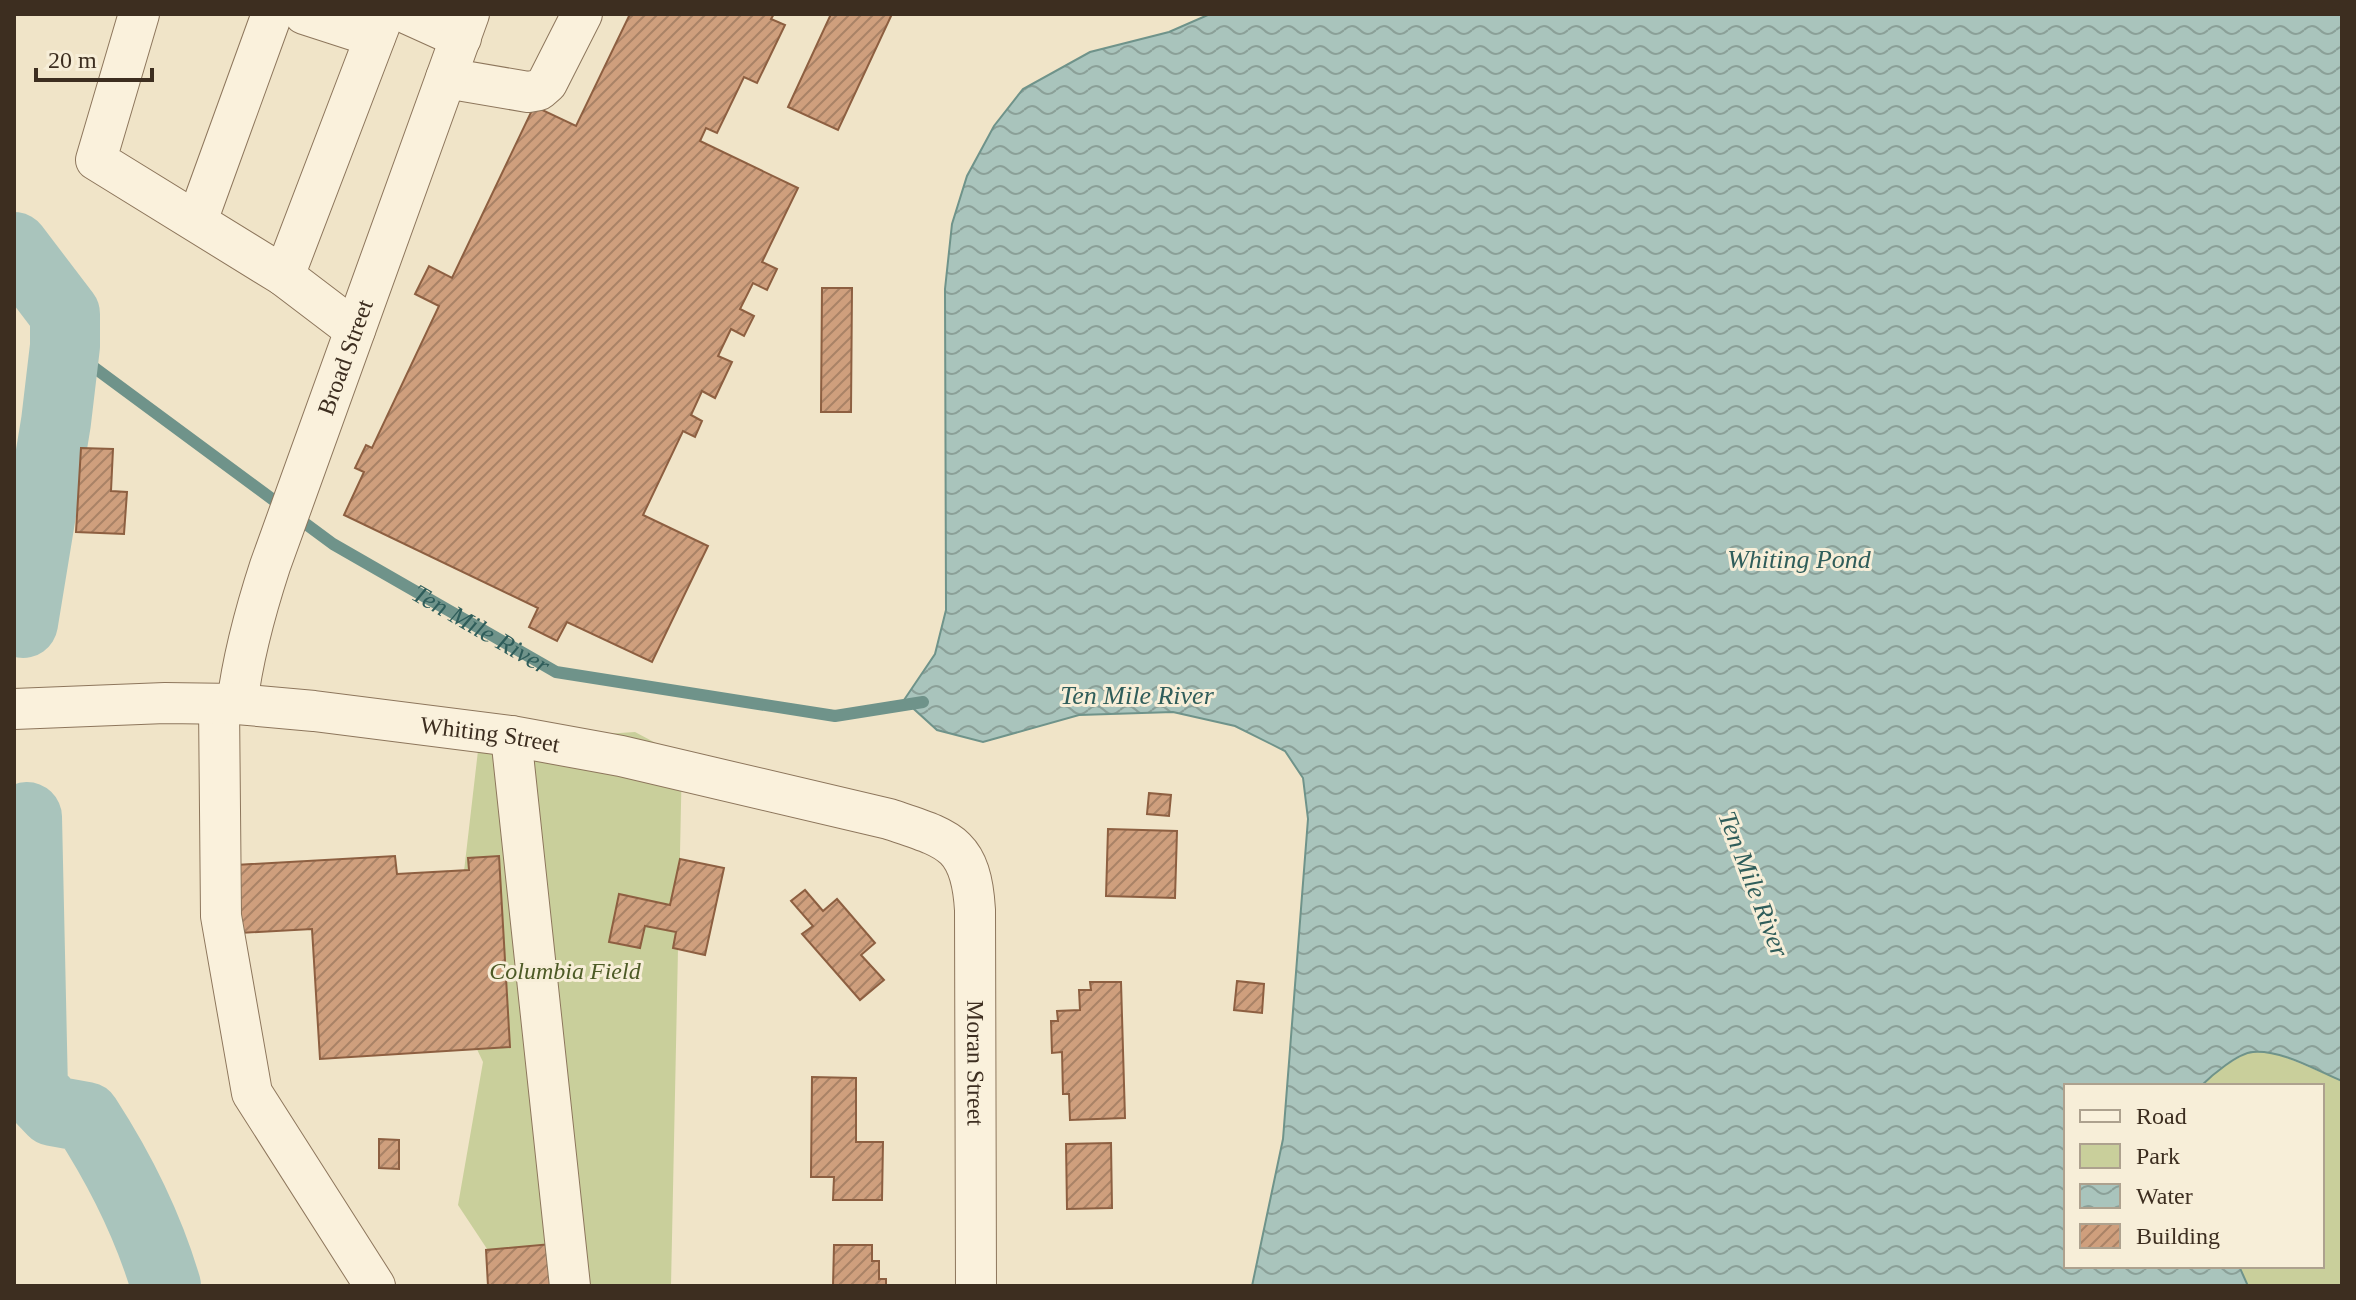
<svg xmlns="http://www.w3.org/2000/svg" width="2356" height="1300" font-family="Georgia,serif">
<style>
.park{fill:#c9cf9b}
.water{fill:url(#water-waves);stroke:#6f938a;stroke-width:2}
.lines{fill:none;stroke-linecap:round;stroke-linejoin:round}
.stream{stroke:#6f938a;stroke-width:12}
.river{stroke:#a9c4bc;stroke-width:70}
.building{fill:url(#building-hatch);stroke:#8d5f41;stroke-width:2}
.minor-casing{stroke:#8d765c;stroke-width:42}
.minor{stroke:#faf1dc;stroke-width:40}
.labels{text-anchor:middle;stroke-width:6;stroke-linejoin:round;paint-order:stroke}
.street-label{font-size:24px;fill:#3d2e20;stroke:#f7eed8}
.park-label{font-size:24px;font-style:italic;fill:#4d5a26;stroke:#f7eed8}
.water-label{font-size:26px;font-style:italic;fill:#2f5d5a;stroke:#f7eed8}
</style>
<defs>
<pattern id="water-waves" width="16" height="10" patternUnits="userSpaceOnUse" patternTransform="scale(2)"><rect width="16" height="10" fill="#a9c4bc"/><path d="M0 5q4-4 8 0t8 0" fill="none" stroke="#8ba098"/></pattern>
<pattern id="building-hatch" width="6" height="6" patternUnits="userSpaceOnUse" patternTransform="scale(2)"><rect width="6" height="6" fill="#cf9f7d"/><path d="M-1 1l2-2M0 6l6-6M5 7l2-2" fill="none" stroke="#a98266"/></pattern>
</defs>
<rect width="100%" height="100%" fill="#f0e4c8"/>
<g class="park">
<path d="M635,732L682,757L671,1286H491L493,1258L458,1205L483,1062L450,992L479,742Z"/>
<path d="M2250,1051L2278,1054L2342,1081V1286H2248L2239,1266H2322V1086H2201L2215,1072Z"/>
</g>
<path class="water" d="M1210,14H2342V1081C2315,1070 2283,1050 2253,1052C2238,1053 2212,1075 2201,1086H2066V1266H2239L2248,1286H1252L1283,1139L1308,819L1303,778L1285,751L1235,726L1173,712L1079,715L983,742L937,730L904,700L935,654L946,610L945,289L952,224L967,176L994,126L1023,89L1090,52L1169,32Z"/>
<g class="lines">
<path class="stream" id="s1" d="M65,346L333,544L556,672L835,716L923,702"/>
<g class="river">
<path d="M14,247L65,314V346L56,422L23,623"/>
<path d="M27,817L33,1090L53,1111L86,1117C121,1171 148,1225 166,1286"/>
</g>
</g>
<g class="building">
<path d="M630,14H774L771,19L785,25L757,83L744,77L717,133L706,128L700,141L798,188L762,262L777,269L767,290L753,283L740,309L754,316L744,336L731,329L718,356L732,362L715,398L702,391L691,415L702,421L695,437L683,431L643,515L708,546L652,662L567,622L557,641L529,627L538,608L344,515L364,472L355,468L366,445L372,448L439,306L415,294L429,266L452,278L534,106L576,126Z"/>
<path d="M831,14H892L838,130L788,107Z"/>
<path d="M822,288H852L851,412H821Z"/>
<path d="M81,448L113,449L111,491L127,492L124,534L76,532Z"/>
<path d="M1149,793L1171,795L1169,816L1147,814Z"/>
<path d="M1108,829L1177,831L1175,898L1106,896Z"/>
<path d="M395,856L397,874L469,870L468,858L499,856L510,1047L320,1059L312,929L240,933L236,865Z"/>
<path d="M680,859L724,868L705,955L673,948L676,932L645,926L640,948L609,942L619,894L670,905Z"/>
<path d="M805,890L823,911L837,899L875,943L861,955L884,980L860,1000L802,934L813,926L791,901Z"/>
<path d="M1237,981L1264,984L1262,1013L1234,1010Z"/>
<path d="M1090,982H1121L1125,1118L1070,1120L1069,1094H1063L1062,1052L1052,1053L1051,1021H1058L1057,1011L1080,1010L1079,990H1091Z"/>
<path d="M812,1077L856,1078V1142H883L882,1200H833L834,1177H811Z"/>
<path d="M379,1139L399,1140V1169L379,1168Z"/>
<path d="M1111,1143L1112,1208L1067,1209L1066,1144Z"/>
<path d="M551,1244L554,1286H488L486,1250Z"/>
<path d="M834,1245H872V1261H879V1279H886V1286H833Z"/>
</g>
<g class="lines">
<g class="minor-casing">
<g id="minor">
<path d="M139,14L96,160L284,276"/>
<path d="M304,14L375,37"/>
<path d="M408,14L461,38"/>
<path d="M446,78L528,92L539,90L547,83L582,14"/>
<path d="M197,221L272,14"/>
<path d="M355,330L284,276L384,14"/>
<path d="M219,704L221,916L252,1093L375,1286"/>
<path id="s2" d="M237,704C243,656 255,612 270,566L469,14"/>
<path id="s3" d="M14,709L165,703L237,704L314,711L511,736L621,756L889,819C948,839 971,842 975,910L976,1286"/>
<path d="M511,736L570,1286"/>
</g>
</g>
<use href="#minor" class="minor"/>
</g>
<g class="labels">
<g class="street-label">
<text dy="8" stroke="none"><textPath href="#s2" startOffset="364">Broad Street</textPath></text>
<text dy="8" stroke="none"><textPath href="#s3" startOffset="478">Whiting Street</textPath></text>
<text dy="8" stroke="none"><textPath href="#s3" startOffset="1178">Moran Street</textPath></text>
</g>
<g class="park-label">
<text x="565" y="979">Columbia Field</text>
</g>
<g class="water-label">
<text x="1799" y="568">Whiting Pond</text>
<text dy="9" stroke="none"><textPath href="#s1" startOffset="504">Ten Mile River</textPath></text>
<text x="1137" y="704">Ten Mile River</text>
<text transform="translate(1754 884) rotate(69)" y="9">Ten Mile River</text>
</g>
</g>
<rect width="2356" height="1300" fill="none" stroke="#3d2e20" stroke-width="32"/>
<rect x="2064" y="1084" width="260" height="184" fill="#f7eed8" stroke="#ada18e" stroke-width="2"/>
<rect x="2080" y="1110" width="40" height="12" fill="#faf1dc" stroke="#ada18e" stroke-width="2"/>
<text x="2136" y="1124" font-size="24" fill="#3d2e20">Road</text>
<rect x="2080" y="1144" width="40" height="24" fill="#c9cf9b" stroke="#ada18e" stroke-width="2"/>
<text x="2136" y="1164" font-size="24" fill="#3d2e20">Park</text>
<rect x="2080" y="1184" width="40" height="24" fill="url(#water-waves)" stroke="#ada18e" stroke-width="2"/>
<text x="2136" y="1204" font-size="24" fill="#3d2e20">Water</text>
<rect x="2080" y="1224" width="40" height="24" fill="url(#building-hatch)" stroke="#ada18e" stroke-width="2"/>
<text x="2136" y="1244" font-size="24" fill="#3d2e20">Building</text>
<path d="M36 68v12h116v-12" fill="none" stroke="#3d2e20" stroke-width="4"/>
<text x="48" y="68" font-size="24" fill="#3d2e20" stroke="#f7eed8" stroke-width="6" paint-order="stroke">20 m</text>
</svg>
